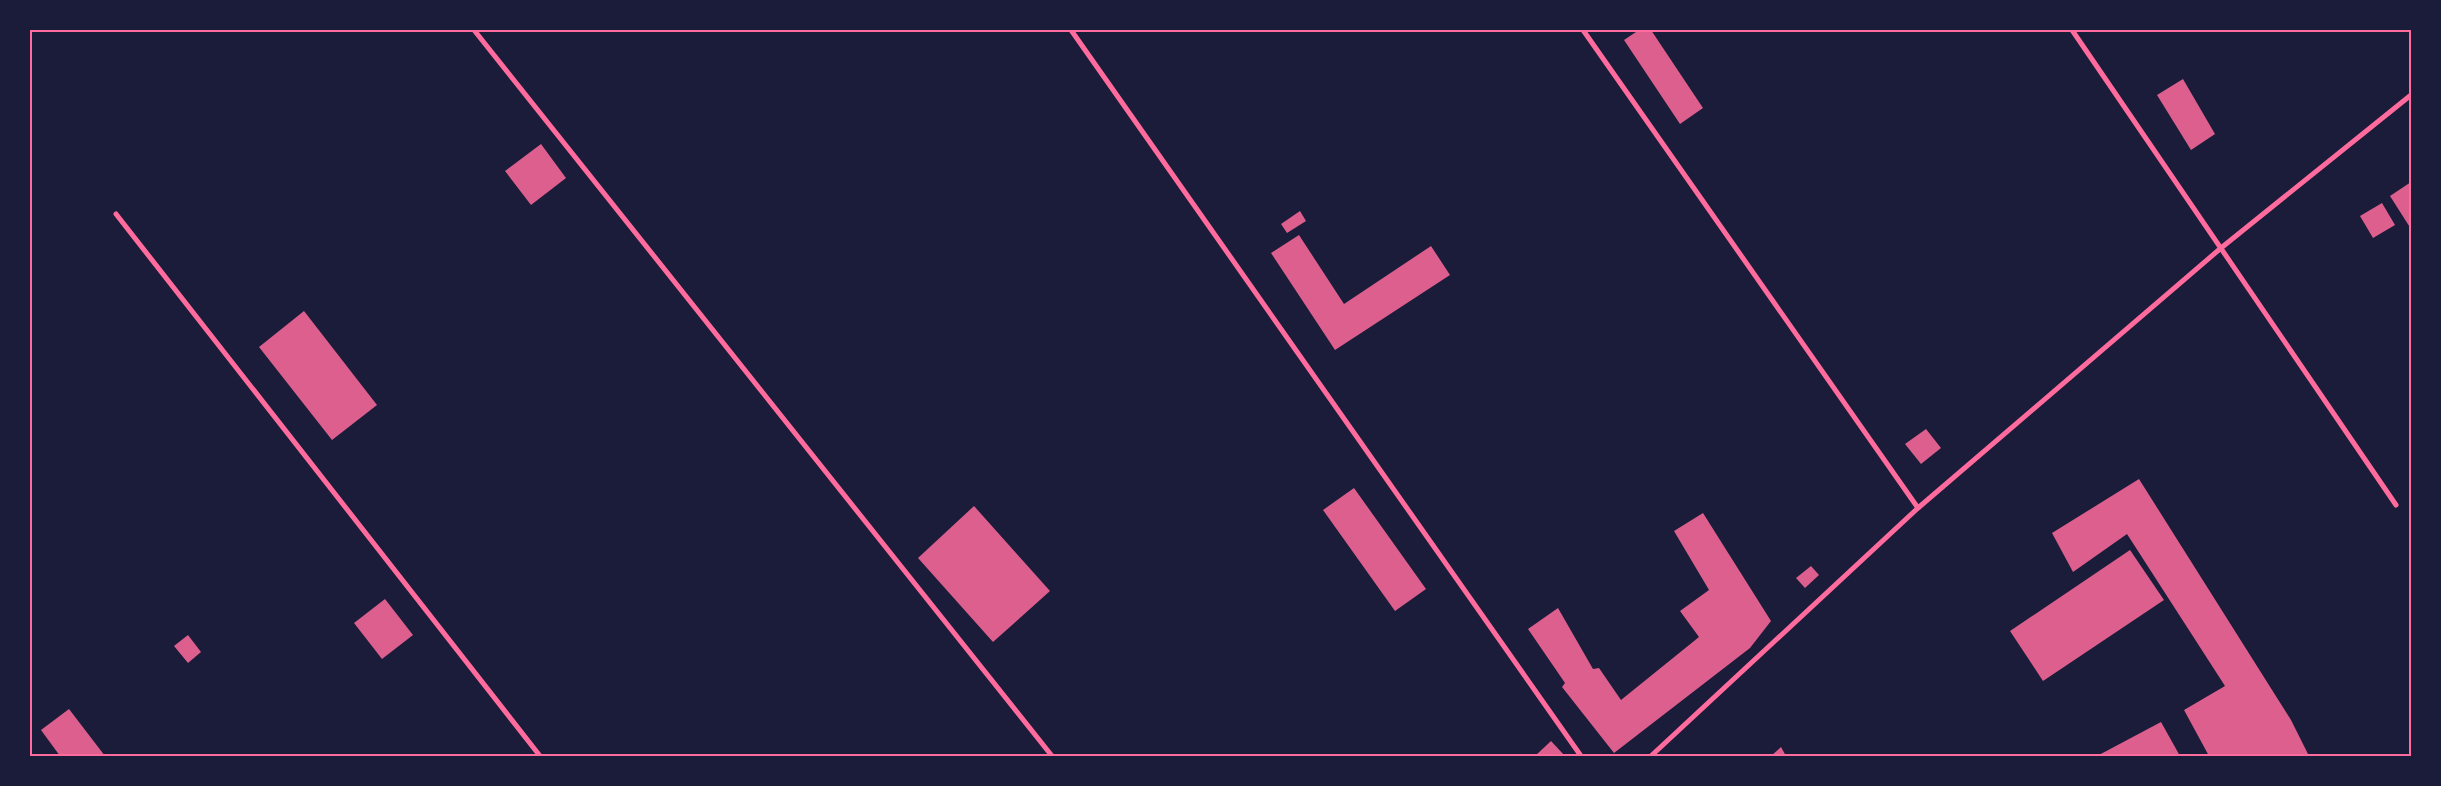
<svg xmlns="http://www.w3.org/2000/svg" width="2441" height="786" font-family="Mulish,sans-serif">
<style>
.building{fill:#dd5f8e}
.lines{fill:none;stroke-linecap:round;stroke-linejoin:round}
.minor{stroke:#ff6b9d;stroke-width:5}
.neatline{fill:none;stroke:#ff6b9d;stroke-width:2}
</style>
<rect width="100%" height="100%" fill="#1b1b3a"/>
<g class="building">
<path d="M1639,30H1651L1703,108L1680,124L1624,40Z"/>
<path d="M2183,79L2215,134L2191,150L2157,95Z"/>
<path d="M541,144L566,178L531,205L505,171Z"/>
<path d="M2411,182V229L2390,196Z"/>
<path d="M2382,203L2395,225L2373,238L2360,216Z"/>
<path d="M1300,211L1306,221L1287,233L1281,224Z"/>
<path d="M1299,235L1344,304L1431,246L1450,275L1335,350L1271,253Z"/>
<path d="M304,311L377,405L332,440L259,347Z"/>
<path d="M1926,429L1941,448L1921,464L1905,444Z"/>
<path d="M2139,479L2291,720L2309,756H2209L2184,710L2225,686L2127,534L2073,572L2052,533Z"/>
<path d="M1354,488L1426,589L1395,611L1323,510Z"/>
<path d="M974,506L1050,591L993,642L918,558Z"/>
<path d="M1703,513L1771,621L1750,648L1614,753L1562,687L1565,683L1528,629L1558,608L1593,669L1599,668L1621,700L1699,637L1680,611L1709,590L1674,531Z"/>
<path d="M2130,550L2164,600L2043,681L2010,631Z"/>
<path d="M1811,566L1819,575L1805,588L1796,578Z"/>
<path d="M385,599L413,635L382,659L354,623Z"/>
<path d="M188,635L201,652L188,663L174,646Z"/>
<path d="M69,709L105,756H60L41,730Z"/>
<path d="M2161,722L2180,756H2097Z"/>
<path d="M1551,741L1565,756H1535Z"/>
<path d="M1781,747L1786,756H1771Z"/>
</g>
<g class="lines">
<g class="minor">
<path d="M474,30L1052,756"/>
<path d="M1071,30L1581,756"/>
<path d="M1583,30L1918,508"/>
<path d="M2072,30L2396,505"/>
<path d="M116,214L540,756"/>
<path d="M1651,756L1918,508L2221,248L2411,95"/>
</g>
</g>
<rect width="2441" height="786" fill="none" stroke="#1b1b3a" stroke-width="62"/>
<rect x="31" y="31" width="2379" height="724" class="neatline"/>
</svg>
